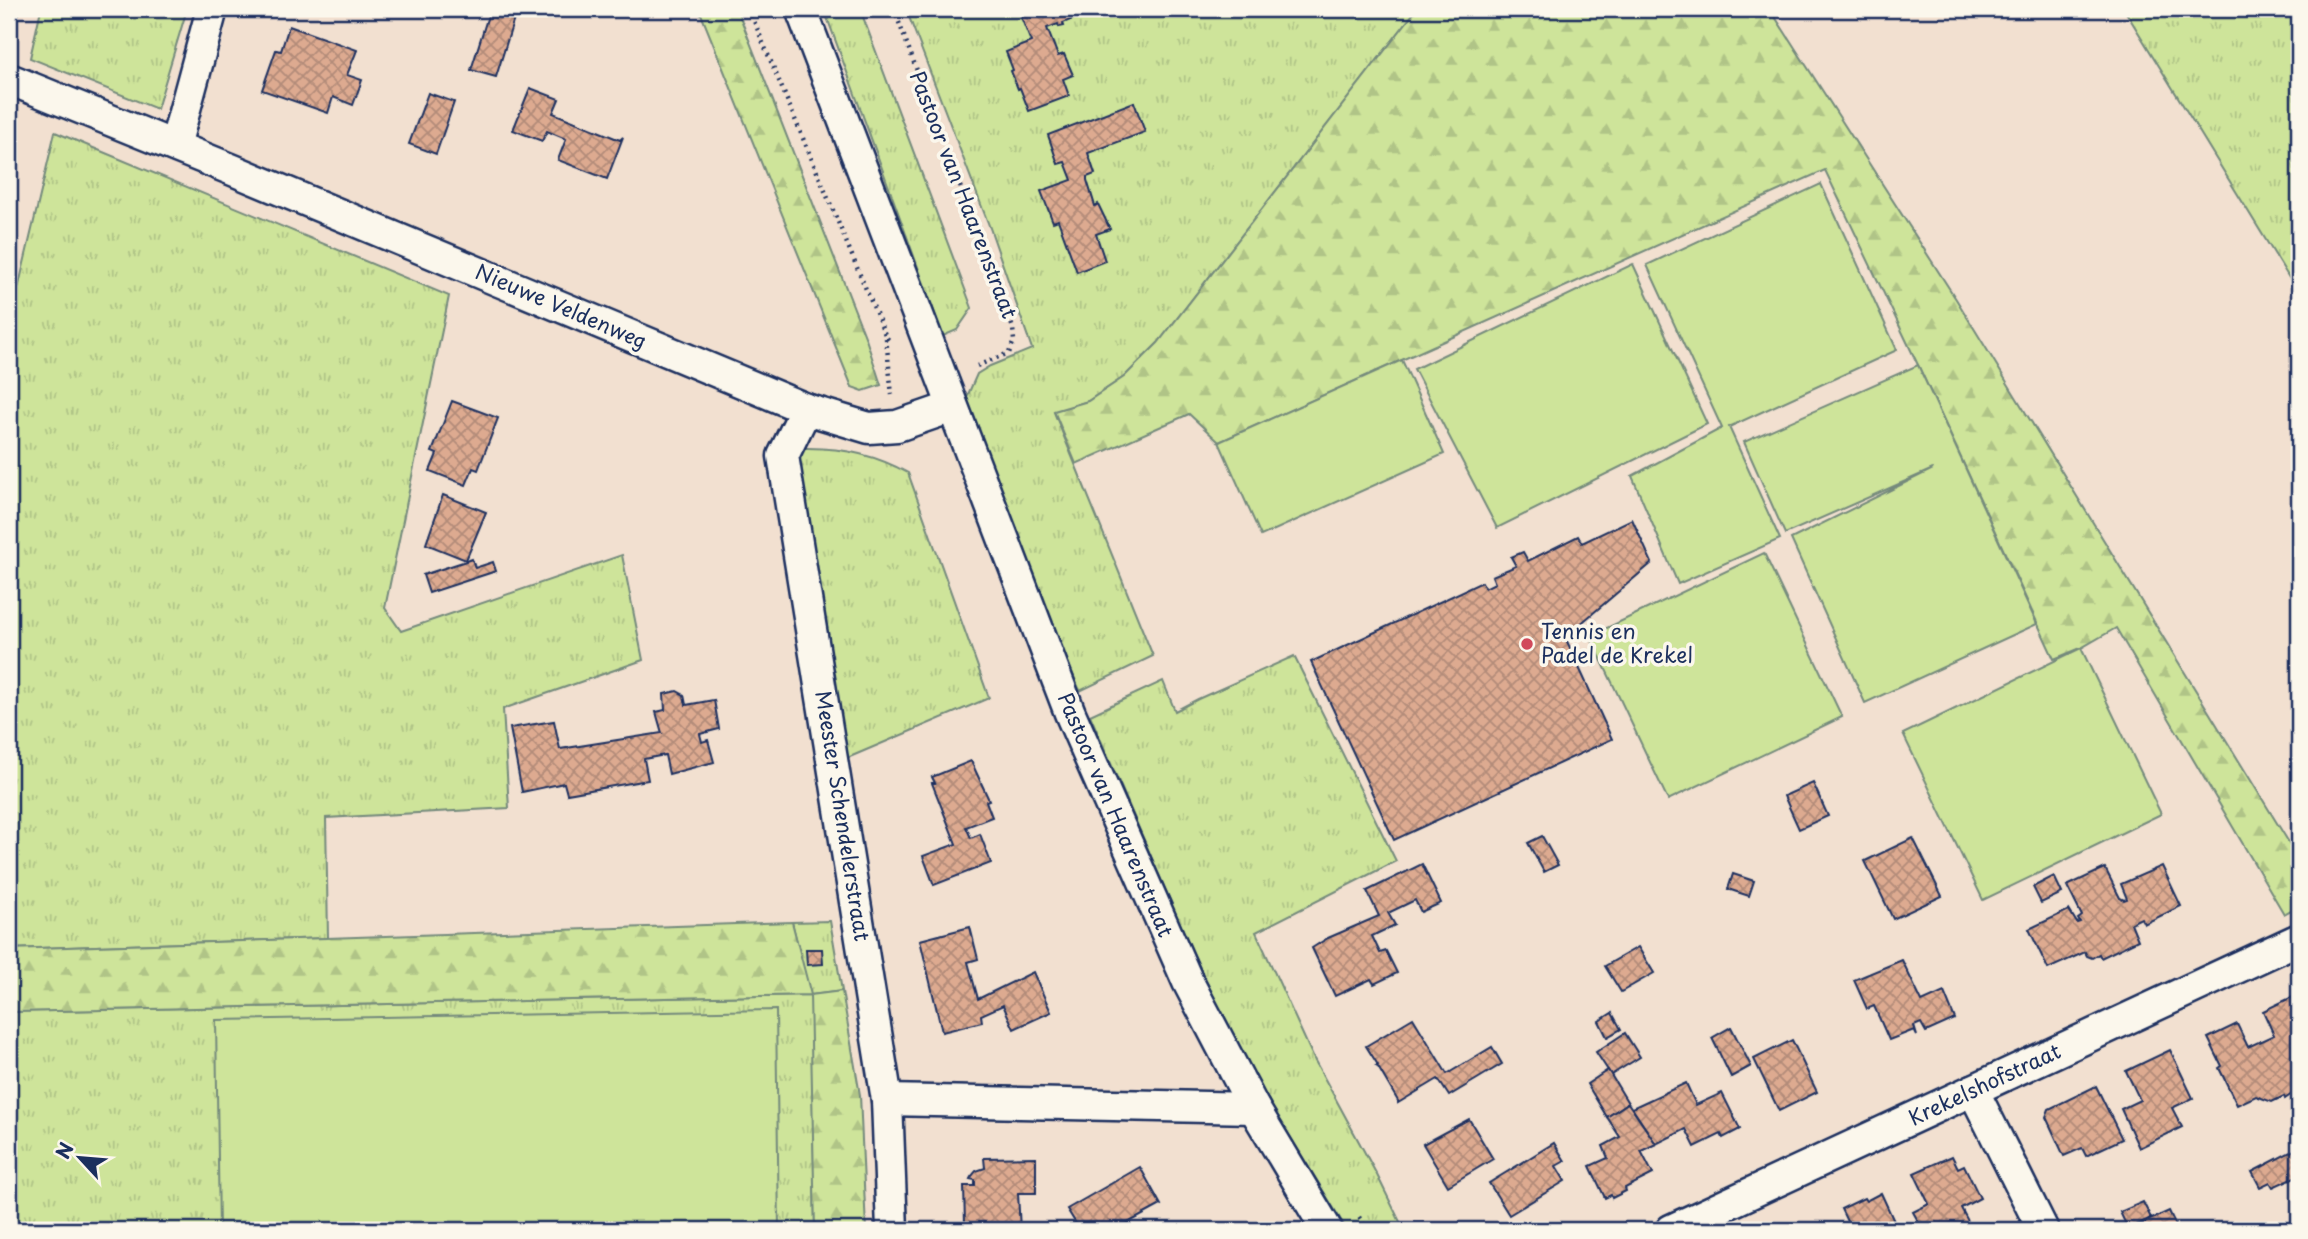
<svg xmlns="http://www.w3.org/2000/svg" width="2308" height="1239" font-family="'Playpen Sans',sans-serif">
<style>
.grass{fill:url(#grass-tufts);stroke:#748a7c;stroke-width:2}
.forest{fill:url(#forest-firs);stroke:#748a7c;stroke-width:2}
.pitch{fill:#cee49a;stroke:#748a7c;stroke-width:2}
.building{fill:url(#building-cross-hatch);stroke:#1b2f5e;stroke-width:2}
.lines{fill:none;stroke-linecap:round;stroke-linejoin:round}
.lane-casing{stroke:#1b2f5e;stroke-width:19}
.street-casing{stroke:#1b2f5e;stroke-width:35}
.path{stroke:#1b2f5e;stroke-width:4.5;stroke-dasharray:2 5;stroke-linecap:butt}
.lane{stroke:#fbf7ec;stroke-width:14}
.street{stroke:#fbf7ec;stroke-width:30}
.poi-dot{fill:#d1495b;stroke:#fbf7ec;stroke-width:2.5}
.labels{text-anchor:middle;stroke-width:7;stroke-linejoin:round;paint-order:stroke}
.street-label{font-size:21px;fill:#1b2f5e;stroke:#fbf7ec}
.poi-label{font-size:21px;fill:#1b2f5e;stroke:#fbf7ec;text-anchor:start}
</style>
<defs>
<pattern id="grass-tufts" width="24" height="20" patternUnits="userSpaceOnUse" patternTransform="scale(1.75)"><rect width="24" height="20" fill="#cee49a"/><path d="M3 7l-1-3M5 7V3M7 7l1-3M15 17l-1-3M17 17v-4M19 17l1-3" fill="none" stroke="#b0c487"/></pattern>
<pattern id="forest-firs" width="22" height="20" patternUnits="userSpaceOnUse" patternTransform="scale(1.75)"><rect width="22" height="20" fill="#cee49a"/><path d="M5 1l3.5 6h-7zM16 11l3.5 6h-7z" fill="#b0c487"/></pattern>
<pattern id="building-cross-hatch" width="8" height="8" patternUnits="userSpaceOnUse" patternTransform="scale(1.75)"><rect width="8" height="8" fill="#ddaa90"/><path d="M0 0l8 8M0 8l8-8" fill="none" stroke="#b28b79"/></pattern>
</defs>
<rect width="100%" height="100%" fill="#f2e0d0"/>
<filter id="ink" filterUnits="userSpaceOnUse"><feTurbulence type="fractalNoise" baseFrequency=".0143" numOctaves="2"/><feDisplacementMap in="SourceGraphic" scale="14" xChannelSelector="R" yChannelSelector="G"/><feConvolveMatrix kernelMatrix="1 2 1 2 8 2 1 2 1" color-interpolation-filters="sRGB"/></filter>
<g filter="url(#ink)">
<g class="grass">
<path d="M41,9H187L157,109L30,58Z"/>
<path d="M824,9H860L972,308L957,330L943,336Z"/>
<path d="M906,9H1417L1158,343L1124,377L1088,401L1054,412L1153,656L1080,691L1036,587L966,399L977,374L990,366L1032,349L990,228Z"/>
<path d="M2124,9H2299V294Z"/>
<path d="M55,132L449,296L385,608L401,631L622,555L643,660L503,709L509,808L326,818L328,938L9,949V327Z"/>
<path d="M801,448C839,447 875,454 908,473L989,698L845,759L792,474Z"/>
<path d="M1294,656L1396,861L1256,932L1314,1059L1377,1175L1404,1230H1347L1246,1064L1191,949L1090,715L1163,681L1175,711L1198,699Z"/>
<path d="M830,921L842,991L811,995L815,1230H9V1012L810,995L792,922Z"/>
</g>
<g class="forest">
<path d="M699,9H737L866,339L881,385L863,391L852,387Z"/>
<path d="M1417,9H1770L1956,299L2299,859V906L2284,914L2116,628L2081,648L2054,659L1918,365L1825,170L1219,442L1189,414L1076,464L1054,411L1088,401L1124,377L1158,343Z"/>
<path d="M792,922L811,995L842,991L860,1095L866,1230H815L810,995L9,1012V949Z"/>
</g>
<g class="pitch">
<path d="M1821,184L1897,350L1729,427L1780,539L1678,584L1632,476L1722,428L1647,265Z"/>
<path d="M1633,264L1707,424L1497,528L1414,369Z"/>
<path d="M1402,360L1444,454L1261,536L1219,442Z"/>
<path d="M1918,365L2037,624L1865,703L1791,539L1933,469L1785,534L1744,442Z"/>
<path d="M1764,553L1842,717L1668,800L1590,636Z"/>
<path d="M2081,648L2161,814L1983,900L1903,734Z"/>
<path d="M776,1010L779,1230H219L216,1020Z"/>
</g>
<g class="building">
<path d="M490,9H517L496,77L471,70Z"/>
<path d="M1028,9H1070L1073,19L1063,23L1064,26L1059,27L1058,24L1047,28L1058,56L1064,54L1073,75L1063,79L1069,96L1029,111L1020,88L1018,89L1011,71L1013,70L1006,52L1031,42L1019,12Z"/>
<path d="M289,26L357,50L347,75L362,80L353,105L333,97L328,113L262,90L276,50L281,51Z"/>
<path d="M530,88L559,99L553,113L620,140L623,137L607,179L558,160L566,139L547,131L542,141L513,130Z"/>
<path d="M428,93L454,102L436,154L409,144Z"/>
<path d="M1134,102L1145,132L1088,153L1095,174L1087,177V180L1095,206L1098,204L1110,229L1096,234L1105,261L1077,272L1058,220L1053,222L1041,191L1072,180L1065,162L1058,164L1048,135Z"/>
<path d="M452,401L498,418L478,470L473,468L466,485L430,471L437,454L432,452Z"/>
<path d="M443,495L486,512L466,560L426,544Z"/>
<path d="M1632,519L1652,563L1565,637L1612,739L1394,840L1311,662L1482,582L1485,588L1495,583L1492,576L1516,566L1511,557L1523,552L1528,561L1578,536L1582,543Z"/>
<path d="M472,559L475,568L493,562L496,571L429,593L423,575Z"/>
<path d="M677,691L684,695L686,705L714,700L719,729L700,734L702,742L708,740L714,762L669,774L665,755L644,759L648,780L567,794L564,783L522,792L510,728L554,721L560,749L662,733L656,712L665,710L664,694Z"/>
<path d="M971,761L989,800L986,801L992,817L966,827L971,838L980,834L991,863L934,885L923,856L956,844L932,783H935L932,777Z"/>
<path d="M1813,783L1828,816L1799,829L1784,796Z"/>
<path d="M1542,836L1558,865L1544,872L1528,843Z"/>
<path d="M1913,838L1942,896L1893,919L1865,861Z"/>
<path d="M1422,864L1441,903L1421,912L1415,900L1388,913L1395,925L1372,936L1380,953L1386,951L1397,973L1374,984L1371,979L1335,996L1312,948L1328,938L1379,916L1367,891Z"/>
<path d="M2162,866L2181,906L2144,924L2141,918L2131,923L2138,940L2101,958L2099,954L2092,958L2087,956L2085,952L2048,969L2029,929L2069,910L2077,923L2080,922L2078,919L2082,916L2067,886L2105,868L2120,898L2124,900L2127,899L2121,884Z"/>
<path d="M1733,874L1754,881L1749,896L1728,889Z"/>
<path d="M2054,876L2062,893L2041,903L2033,887Z"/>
<path d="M970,927L978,959L968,962L978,999L1033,972L1051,1012L1014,1029L1003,1005L981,1015L982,1022L942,1032L920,940Z"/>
<path d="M1638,947L1654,973L1621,992L1605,966Z"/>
<path d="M806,949H822L823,964L807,965Z"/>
<path d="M1902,960L1922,1002L1944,992L1955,1019L1926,1032L1921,1023L1914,1026L1917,1036L1914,1030L1889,1040L1874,1006L1867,1009L1854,980Z"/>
<path d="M2292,997L2299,1014V1089L2285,1099L2284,1096L2272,1102L2256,1096L2237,1105L2219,1068L2222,1066L2208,1038L2237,1024L2248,1047L2274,1035L2263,1011Z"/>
<path d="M1612,1013L1621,1029L1607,1037L1599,1021Z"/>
<path d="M1413,1018L1447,1074L1492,1047L1502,1064L1449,1096L1438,1079L1398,1103V1101L1378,1067L1376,1066L1378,1065L1366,1046Z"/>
<path d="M1731,1027L1751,1066L1731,1077L1712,1038Z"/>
<path d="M1625,1033L1640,1057L1611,1075L1596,1052Z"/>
<path d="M1792,1040L1817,1092L1779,1111L1754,1059Z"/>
<path d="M2170,1050L2193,1098L2172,1108L2182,1127L2139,1148L2121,1109L2140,1100L2126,1071Z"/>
<path d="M1608,1070L1628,1103L1607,1117L1587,1084Z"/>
<path d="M1686,1083L1696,1105L1722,1093L1740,1129L1723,1138L1721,1134L1695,1147L1686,1129L1656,1144L1632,1108Z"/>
<path d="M2096,1086L2122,1139L2086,1156L2082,1148L2064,1156L2046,1117L2049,1109Z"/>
<path d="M1628,1103L1656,1144L1641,1151L1653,1174L1625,1188L1626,1191L1612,1198L1611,1195L1605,1198L1590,1166L1608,1158L1603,1146L1620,1137L1607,1117Z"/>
<path d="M1469,1119L1493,1159L1448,1186L1423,1144Z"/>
<path d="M1554,1143L1565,1161L1556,1166L1565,1181L1509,1215L1489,1183Z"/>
<path d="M2298,1148L2299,1175L2273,1187L2270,1182L2260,1187L2252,1172Z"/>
<path d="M1952,1156L1958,1168L1964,1165L1980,1198L1961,1208L1969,1223L1955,1230H1923L1913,1212L1929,1204L1914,1173Z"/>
<path d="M1036,1157V1193H1018L1020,1230H962L961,1225L965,1224L964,1186H975V1180L970,1179L971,1177L976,1171L985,1168L984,1158Z"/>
<path d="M1140,1167L1161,1205L1115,1230H1080L1067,1209Z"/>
<path d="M1881,1193L1898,1230H1851L1841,1209L1864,1198L1866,1201Z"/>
<path d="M2143,1202L2151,1218L2128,1229L2120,1212Z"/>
<path d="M2169,1211L2178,1230H2130L2154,1218Z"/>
</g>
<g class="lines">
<g class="lane-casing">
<path id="lane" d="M9,15L11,9"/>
</g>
<g class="street-casing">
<g id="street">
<path d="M801,9L1070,713L1188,982L1254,1108L1327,1230"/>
<path d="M9,79L233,170L806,409L869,428L897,426L952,407"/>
<path d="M175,146L212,9"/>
<path d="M806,409L783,456L887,1100L892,1230"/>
<path d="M1973,1090L2043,1230"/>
<path d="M887,1100L1254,1108"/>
<path d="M1671,1230L2299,939"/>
</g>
</g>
<g class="path">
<path d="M749,9L886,337L891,342"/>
<path d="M894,9L1013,328L1014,341L1009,353L974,367"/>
<path d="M886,338L892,395"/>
<path d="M1359,1217L1367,1230"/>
</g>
<use href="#lane" class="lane"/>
<use href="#street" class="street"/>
</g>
</g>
<circle class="poi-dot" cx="1527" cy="644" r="7"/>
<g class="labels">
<g class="street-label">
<text transform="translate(963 195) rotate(69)" y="7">Pastoor van Haarenstraat</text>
<text transform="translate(561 307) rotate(23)" y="7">Nieuwe Veldenweg</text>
<text transform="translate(1115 815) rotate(67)" y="7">Pastoor van Haarenstraat</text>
<text transform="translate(842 816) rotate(81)" y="7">Meester Schendelerstraat</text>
<text transform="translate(1985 1085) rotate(-25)" y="7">Krekelshofstraat</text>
</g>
<g class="poi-label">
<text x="1541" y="639">Tennis en<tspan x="1541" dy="24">Padel de Krekel</tspan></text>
</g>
</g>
<rect width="2308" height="1239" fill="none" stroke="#fbf7ec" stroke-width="35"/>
<rect x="18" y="18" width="2273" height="1204" fill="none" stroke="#1b2f5e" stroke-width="2.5" filter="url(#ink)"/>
<g transform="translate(80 1158) rotate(296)" stroke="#fbf7ec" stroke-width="5" paint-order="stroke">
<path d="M0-5L12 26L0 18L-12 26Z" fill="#1b2f5e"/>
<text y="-10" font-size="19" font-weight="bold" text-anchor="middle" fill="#1b2f5e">N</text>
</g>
</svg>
